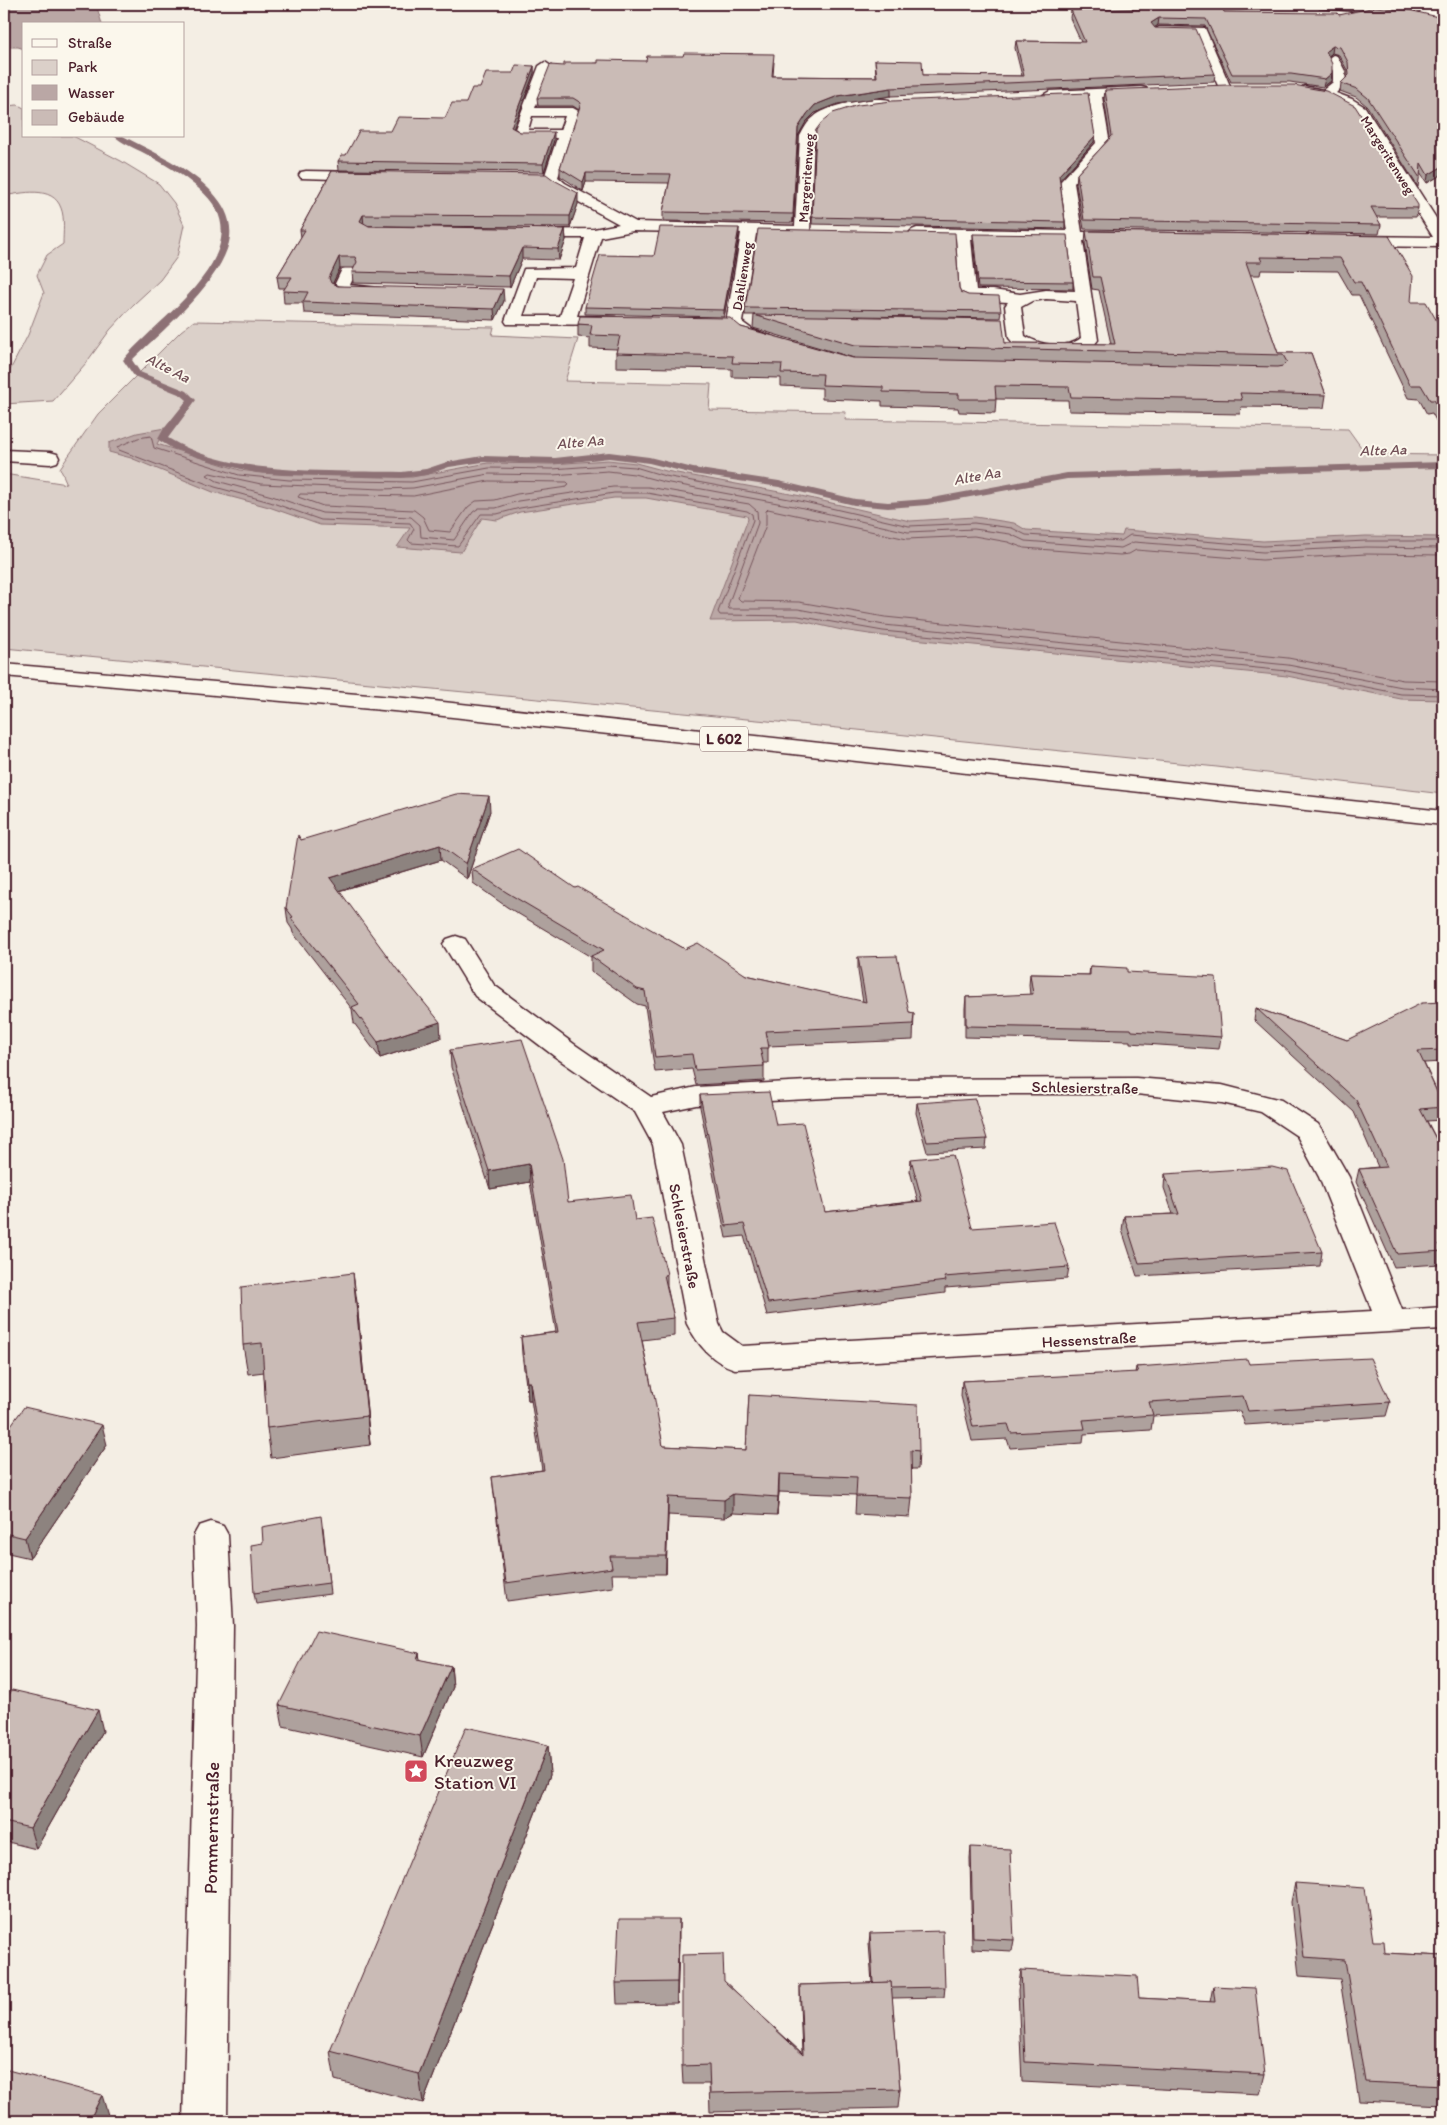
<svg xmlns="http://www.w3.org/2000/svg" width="1447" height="2125" font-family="Itim,sans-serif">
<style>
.green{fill:#dbd0c9;stroke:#92787a}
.water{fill:#baa7a5;stroke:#8d7174}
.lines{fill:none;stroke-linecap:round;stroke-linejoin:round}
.shore{stroke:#77555c;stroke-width:1}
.stream{fill:#8d7174;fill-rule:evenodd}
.street-casing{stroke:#4a1f2b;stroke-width:3}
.primary-casing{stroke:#4a1f2b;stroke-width:3}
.street{fill:#fbf7ec;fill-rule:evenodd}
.primary{fill:#fbf7ec;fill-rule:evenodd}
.wall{fill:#aea19d;stroke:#4a1f2b}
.shaded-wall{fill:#8d837f;stroke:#4a1f2b}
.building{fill:#cabbb6;stroke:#4a1f2b}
.labels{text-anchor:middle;stroke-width:4;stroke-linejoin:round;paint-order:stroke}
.far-street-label{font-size:14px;fill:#4a1f2b;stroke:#fbf7ec}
.far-water-label{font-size:15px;font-style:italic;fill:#714f56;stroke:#fbf7ec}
.shield{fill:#fbf7ec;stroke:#7f6065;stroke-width:1}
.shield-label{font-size:15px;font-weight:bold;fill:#4a1f2b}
.street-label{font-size:16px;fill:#4a1f2b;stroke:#fbf7ec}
.near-poi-label{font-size:19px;fill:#4a1f2b;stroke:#fbf7ec;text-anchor:start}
.near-street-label{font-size:19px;fill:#4a1f2b;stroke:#fbf7ec}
</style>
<rect width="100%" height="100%" fill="#f4eee4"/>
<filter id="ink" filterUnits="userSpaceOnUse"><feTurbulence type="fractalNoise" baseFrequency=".02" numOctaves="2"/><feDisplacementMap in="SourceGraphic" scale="10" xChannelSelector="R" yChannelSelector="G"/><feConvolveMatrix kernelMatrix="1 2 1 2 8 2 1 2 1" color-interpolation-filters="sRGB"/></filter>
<g filter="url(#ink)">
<g class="green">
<path d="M1350,4H1443V11Z"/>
<path d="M18,105L24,108V136H73L121,161L159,184L174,203L184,225L177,257L160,280L134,304L110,330L86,363L53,401L4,404V382L28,335L44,293L37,275L47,255L63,244C63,233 65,218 61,208C53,185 21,193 4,196V106Z"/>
<path d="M194,321L494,327L492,335L578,339L565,381L711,384L709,410L846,412L845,420L1348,429L1366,454L1443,455V794L1217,767L799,724L4,648V474L67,484L60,468L98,414L181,331Z"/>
</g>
<g class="water">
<path d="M4,4H96L102,24H24V49L18,47H4Z"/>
<path d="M165,428L157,444L240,470L263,473L412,477L488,463L552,464L608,460L636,463L666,471L801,496L910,521L975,517L1014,523L1026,530L1122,536L1124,530L1263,541L1366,536L1443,537V700L1401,699L1287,676L883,636L842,630L797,620L710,621L748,519L747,516L646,498H614L520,512L497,520L482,518L461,552L397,547L410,528L320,525L269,507L213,492L131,458L109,452V443L137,433Z"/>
</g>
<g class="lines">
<g class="shore">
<path d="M489,481L567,482L569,484L567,487L517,494L495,500L476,501L468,507L450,532L429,530L423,517L414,510L323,506L298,497L300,494L413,496Z"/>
<path d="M1443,541H1366L1263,546L1130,535L1121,541L1026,535L1012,528L974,523L909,526L800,501L665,476L635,467L608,465L552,469L489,468L412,482L289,480L239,475L154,448L151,436L138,438L117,447L119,450L215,487L270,502L321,520L410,523L414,529L408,540L411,543L458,546L481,514H497L520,508L614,493H647L747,511L752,514L753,520L718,612L720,615L798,616L883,631L1287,671L1401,694L1443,695"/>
<path d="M1443,548L1366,547L1263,552L1134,542L1121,548L1025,541L1010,534L974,529L908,532L799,507L664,482L634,474L608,471L552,475L489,474L413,488L382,489L261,484L210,473L207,475L217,481L272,496L322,513L411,517L420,525L421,537L454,540L473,512L479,508H496L518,501L613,487H648L749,504L757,511L758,523L728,605L729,609H798L884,625L1288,665L1402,687L1443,689"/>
<path d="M1443,555L1366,554L1262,560L1136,550L1129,554L1120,555L1024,548L1008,542L974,536L907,539L768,509L766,511V525L738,598L741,601L799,602L885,617L1288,658L1403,680L1443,681"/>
</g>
<path class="stream" d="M114,136H123C153,152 189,167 213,193C224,205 232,220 230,237C225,279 161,332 132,360L140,372L187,391L196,400L168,438C231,477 330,470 402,472L426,469L447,462L483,456L555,458L609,452L649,457L693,468L779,481L855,499L888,502L927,499L1067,473L1443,462V468L1067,479L927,505L888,508L854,505L779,487L693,474L649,463L609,458L555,464L483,462L449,467L427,475L402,478L282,475L256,473L203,459L173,449L160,441L158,439L163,430L187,400L181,395L134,376L123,360C158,317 270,247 198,188C182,174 163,163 144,153C134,148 122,143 114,136Z"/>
<g class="street-casing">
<g id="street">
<path d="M1314,4H1360L1443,10V18L1320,8Z"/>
<path d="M1159,27L1205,28L1231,88L1230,91H1220L1219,88L1196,35L1155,34L1153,31Z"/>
<path d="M1333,55L1337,56L1345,71L1346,83L1336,93L1352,99L1365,107L1443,229V247L1355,246L1350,244L1347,241L1350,238L1355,236L1433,237L1355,113L1329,99L1299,93L1297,90L1304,86L1323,90L1333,82V71L1327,59Z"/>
<path d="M545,62L551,66L535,108H573L580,112L558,177L565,183L636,222L795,226L800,136C804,129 807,122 814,117C827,105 871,96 889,100L891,103L889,106C861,113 829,106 814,136L810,231L807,234H756L742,322L753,330L771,336L773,340L771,344C755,347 735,336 726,323L741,233L633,231L601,237L577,316L615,317L621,319L623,322L621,325L507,324L505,321L524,269L576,268L585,238H528L523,236L520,233L523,230L594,229L619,224L555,189L544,178L557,138H520L513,134L539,66ZM532,116H565L560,130H528ZM536,277L573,278L560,316H523Z"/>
<path d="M1141,87L1146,88L1148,91L1146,94L1102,97L1110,144L1074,183L1082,232H1122L1127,234L1130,237L1127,240L1122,242L1083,241L1098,340C1084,361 1023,359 1009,338L1005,306L1008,302L968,300L962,298L960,295L956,238H917L912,236L909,233L912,230L917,228L1067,231L1060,182L1096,143L1089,97L1050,99L1043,95L1050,91ZM971,239L1068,241L1075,291L1046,290L1020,294L993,290H976ZM1046,299L1076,301L1081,338C1066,350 1040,345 1025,336L1021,307L1032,301Z"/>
<path d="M306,171L367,172L372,173L374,176L372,179L367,180L301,178L299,175L301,172Z"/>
<path d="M348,267L354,269L356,272L350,285L380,288L382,291L380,294L374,296L334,293L332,290L342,269Z"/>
<path d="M4,450L50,452L57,454L59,458L57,462L50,464L4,461Z"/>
<path d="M456,936L465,939L494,985L574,1044L651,1097L696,1087L845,1079L1136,1078L1222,1085L1281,1100L1318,1124L1322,1130L1349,1177L1402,1310L1443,1307V1329L735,1369C712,1362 698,1345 687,1324L653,1145L635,1112L554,1056L475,996L443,944L447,939ZM986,1094H1136L1222,1103L1261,1112L1297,1136L1319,1177L1372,1311L742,1346L723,1332L719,1324L681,1145L663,1112L696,1105L845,1097Z"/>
<path d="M211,1522L223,1526L228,1535L233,1626L227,2121H183L197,1626L194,1535L199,1526Z"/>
</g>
</g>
<g class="primary-casing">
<path id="primary" d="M4,664L416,699L1443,811V825L416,713L4,676Z"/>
</g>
<use href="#street" class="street"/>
<use href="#primary" class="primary"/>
</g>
<g class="wall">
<path d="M1137,4H1209L1211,9L1224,12L1443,17V174L1427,183L1420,173L1418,187L1367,106L1356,97L1340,91L1341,83L1347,77V70L1339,55L1332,53L1329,56L1331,81L1323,87L1290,82H1231L1205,26L1158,25L1154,28L1215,74L1214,82L891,96L838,104L815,113L806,122L798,136L793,223L663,221V212L669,183L586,182L583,191L560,176V168L579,110L573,106H538L537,98L564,66L598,63L774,62L773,76L876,77L875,60L923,75L1022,76L1015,48L1016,41L1081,42L1070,18L1071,10L1136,9Z"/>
<path d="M534,66V73L514,128L520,132L554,140L544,172L339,170L338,161L346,155L391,131L445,118L466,103L513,73Z"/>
<path d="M1105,90L1418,208L1416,217H1376L1381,225L1379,234L1084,229L1076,184L1077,174L1110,138L1104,99Z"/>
<path d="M816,130L1094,142L1060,181L1065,222V229L812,224Z"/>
<path d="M332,171L578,204L570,227L368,226L565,229L566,240L559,260L522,259L510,287L353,283L352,272L354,268H340L333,283L338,286L504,301L495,320L304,313L303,303H284L283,291L285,288H279L277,277L301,237L300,230Z"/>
<path d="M1086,231L1389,236L1411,302L1438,323H1443V428H1440L1432,413L1427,414L1419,399L1408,398L1359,295H1352L1338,271L1261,270L1260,275H1250L1278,353H1311L1326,395L1324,408L1241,407L1240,414L1069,411L1068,400L996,399L995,413L959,412L958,408L882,406V401L822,399V388L781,386V378L732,377V369L616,367V353L617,349L590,348V338L578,337V324L741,327L853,358H854L753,328L754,315H745V308L959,288L961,292L1001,311L1000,318L855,316L1005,343L1111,344L1099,290L1092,289L1085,243Z"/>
<path d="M973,234L1073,282V289L978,288L973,241Z"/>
<path d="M739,235L724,317L585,314V307L654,256Z"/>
<path d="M490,811L467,879L441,860L339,891L441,1038L380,1058L354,1023L352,1009L293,933L292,929L288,923L286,908L301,840Z"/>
<path d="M472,869L575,888L685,949L746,975L863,1002L858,971V957L909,1012L914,1013L913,1040L768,1046V1063H764V1081L696,1085L692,1069L655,1072L645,1006L637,1004L591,971V957L507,907L473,883Z"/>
<path d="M1090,966L1127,972L1221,1037L1219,1049L1130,1043V1041L965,1037V1008L966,997L1030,995L1029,985L1030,974L1089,975Z"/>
<path d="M1443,1002V1062L1424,1063L1443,1105V1112L1441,1120L1427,1121L1443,1152V1257H1441L1440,1264L1394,1267L1356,1182L1359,1169L1378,1167L1354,1112L1254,1020L1256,1008L1347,1040Z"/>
<path d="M450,1050L568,1202L635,1220L667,1274V1286L674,1318V1336L642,1340L663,1446L746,1450L749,1395L919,1451L918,1469H911L912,1498L910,1517L855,1514L856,1495L779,1492L777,1515L733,1513L724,1518L668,1515L666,1574H612L613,1587L507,1601L494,1495L492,1477L542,1470L531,1400H528L522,1354L521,1337L556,1332L530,1182L490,1189L451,1067Z"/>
<path d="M700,1095L776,1125L825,1212L918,1201L910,1171L911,1159L972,1228L1069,1267L1067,1279L945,1288V1293L767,1315L744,1236L726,1238L700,1107Z"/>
<path d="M917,1103L987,1139L986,1149L927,1152L916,1113Z"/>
<path d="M1165,1174L1322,1252L1320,1266L1137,1276L1122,1230L1124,1216L1173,1214L1164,1188Z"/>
<path d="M357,1302L370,1445L271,1458L267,1428L264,1372L248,1374L243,1345Z"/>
<path d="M1249,1364L1390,1402L1386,1416L1245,1425L1240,1411L1153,1416L1151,1430L1084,1434L1083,1443L1010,1448L1007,1439L972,1441L961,1396L962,1381L1135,1373L1136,1367Z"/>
<path d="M4,1435L107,1445L30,1558L4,1552Z"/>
<path d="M323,1527L330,1594L256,1604L254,1593L263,1543Z"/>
<path d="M419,1653L420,1660L451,1666L453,1687L423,1757L283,1726L279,1705Z"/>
<path d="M4,1703L103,1731L36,1849L4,1841Z"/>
<path d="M548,1745L550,1775L423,2103L335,2080L330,2051Z"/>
<path d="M971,1847L1014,1940L1012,1951L972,1949L970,1858Z"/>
<path d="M1295,1883L1373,1941L1385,1953L1443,1956V2105L1359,2101L1340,1979L1299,1976L1291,1902Z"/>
<path d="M870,1933L945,1987L944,1997L892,1998L900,2089L898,2108L710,2112L709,2084H683L682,2066L724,1981L802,2053L800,2004V1985L872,1983L869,1943Z"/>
<path d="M679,1940L677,2003L617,2004L616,1983Z"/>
<path d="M1021,1970L1139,1998L1210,2002L1213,1986L1265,2074L1260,2094L1022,2082L1018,1990Z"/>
</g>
<g class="shaded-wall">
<path d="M1159,18L1158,25L1150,31L1151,23Z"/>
<path d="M1333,46L1332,53L1325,59L1326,51Z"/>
<path d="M534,66V73L511,135V127Z"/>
<path d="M1332,73L1331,81L1323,87L1325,79Z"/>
<path d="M891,88V96L838,104L815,113L806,122L798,136L793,223L798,128L807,114L815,105L838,96Z"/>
<path d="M554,132V140L544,172L543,164Z"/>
<path d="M1095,136L1094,142L1058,182L1059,175Z"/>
<path d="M1443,166V174L1427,183L1428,175Z"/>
<path d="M586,173V182L583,191V182Z"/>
<path d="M578,193V204L570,227V216Z"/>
<path d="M363,215L364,226L360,221Z"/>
<path d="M739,228V235L724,317V310Z"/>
<path d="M565,229L566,240L559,260L558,249Z"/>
<path d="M522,248V259L510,287L509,276Z"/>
<path d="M339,257L340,268L330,289L329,278Z"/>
<path d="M503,289L504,301L495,320L494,309Z"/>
<path d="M489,796L490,811L467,879L466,864Z"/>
<path d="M440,845L441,860L331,893L330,878Z"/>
<path d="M440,1022L441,1038L380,1058L378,1042Z"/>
<path d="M529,1164L530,1182L490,1189L489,1171Z"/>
<path d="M353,1273L357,1302L370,1445L367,1416Z"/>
<path d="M527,1382H530L531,1400H528Z"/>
<path d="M102,1425L107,1445L30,1558L25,1538Z"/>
<path d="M779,1474V1492L777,1515L778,1497Z"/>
<path d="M733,1494V1513L724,1518V1500Z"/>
<path d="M668,1497V1515L666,1574V1556Z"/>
<path d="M419,1653L422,1674L417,1659Z"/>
<path d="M451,1666L453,1687L423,1757L420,1736Z"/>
<path d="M98,1710L103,1731L36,1849L30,1828Z"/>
<path d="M548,1745L550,1775L423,2103L419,2074Z"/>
<path d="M679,1919V1940L677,2003V1982Z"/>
<path d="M102,2095L108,2115L105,2121H89Z"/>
</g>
<g class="building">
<path d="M1138,4H1209L1211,9H1223L1224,12L1337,13L1339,15L1375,7L1409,10L1438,17H1443V166L1428,175L1421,163L1420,178L1368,98L1357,89L1341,83L1349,75L1348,62L1340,47L1333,46L1326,51L1332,64V73L1325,79L1291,74H1232L1206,19L1159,18L1151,23L1155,28L1196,29L1215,74L891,88L838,96L815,105L807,114L798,128L793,214L663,212L671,174L586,173L583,182L560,168L581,103L573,98H537L550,65L564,66V63H598V60L646,61L647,56H683L684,53L774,54L772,76L877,77L875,60L922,61L923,75L1024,76L1016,41L1085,42L1071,10L1140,9Z"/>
<path d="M516,65L534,66L511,127L520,132H554L543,164L338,161L342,155H346L359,131H391L398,117L445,118L452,103H466L472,88H480L486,73H513Z"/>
<path d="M1226,85H1294L1326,91L1355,106L1418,205V208L1371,207L1381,225L1084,220L1077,174L1112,136L1105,90Z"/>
<path d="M1088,93L1095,136L1059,175L1065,222L812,217L816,130L822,122L833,113L858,105L892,101Z"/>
<path d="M332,171L546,174L554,180L578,193L570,216L363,215L360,221L369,226L565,229L558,249L522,248L509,276L352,272L357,262L355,257H339L329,278L331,283L338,286L503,289L494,309L303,302L308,292L283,291L292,277H277L305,230H300Z"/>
<path d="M660,227L739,228L724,310L585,307L600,255L654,256Z"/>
<path d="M758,229L955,233L959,288L961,292L968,295L999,296L1001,311L745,308Z"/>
<path d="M1086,231L1389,236L1413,276L1411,302H1426L1438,323H1443V414L1434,400H1430L1421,385H1410L1361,282H1354L1340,258L1260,257L1262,262H1246L1278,353H1311L1326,395L1240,393L1242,400L1071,397L1069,387L995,386L996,399H959V394L883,392V387L822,385L823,374L781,373L782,364L732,363L733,356L616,353L620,336L590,335L592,325L578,324L580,316L730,318L741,327L853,358L1277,367L1283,366L1287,362L1283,355L855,345L754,315L1002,319L1005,343L1115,344L1100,277H1093Z"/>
<path d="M973,234L1067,235L1073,282L978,281Z"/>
<path d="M456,794L489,796L466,864L440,845L330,878L396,968L440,1022L378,1042L352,1007L359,1004L291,918L293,917L286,908L298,835L301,840Z"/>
<path d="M518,849L575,888L578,887L685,949L698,943L746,975L866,1002L858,957L897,956L909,1012L914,1013L913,1024L766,1031L769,1048H760L764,1066L695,1070L692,1054L655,1057L645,991L637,989L591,956L604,950L506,892L472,869Z"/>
<path d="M1090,966L1127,968V972L1216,977L1221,1037L1132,1031L1131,1029L966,1026V997L1033,994L1030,974L1090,975Z"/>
<path d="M1443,1002V1050L1418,1051L1443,1105V1107L1420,1109L1443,1152V1244H1439L1443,1251L1397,1254L1359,1169L1387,1167L1356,1100L1256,1008L1347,1040L1422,1003Z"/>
<path d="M522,1039L563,1159L568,1202L631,1195L635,1220L652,1218L667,1274L664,1275L674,1318L638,1322L653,1395H654L663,1446L746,1450L749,1395L918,1405L919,1451L911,1450L912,1498L856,1496L857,1477L779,1474L778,1497L733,1494L724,1500L668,1497L666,1556H610L612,1568L506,1583L492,1477L544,1470L530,1382H527L521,1337L558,1332L529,1164L489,1171L450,1050Z"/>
<path d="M769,1092L776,1125L803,1123L825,1212L922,1201L911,1159L953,1155L972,1228L1054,1222L1069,1267L944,1277L946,1281L768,1303L744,1224L726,1226L700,1095Z"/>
<path d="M975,1099L987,1139L927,1142L917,1103Z"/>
<path d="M1272,1167L1288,1171L1322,1252L1139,1263L1124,1216L1179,1214L1165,1174Z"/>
<path d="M353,1273L367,1416L267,1428L262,1343L243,1345L241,1287Z"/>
<path d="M1370,1358L1390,1402L1248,1411L1243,1396L1149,1402L1153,1415L1083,1420L1085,1429L1011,1433L1008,1424L973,1427L962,1381L1138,1372L1136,1367L1247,1359L1249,1364Z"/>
<path d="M24,1407L102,1425L25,1538L4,1533V1435Z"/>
<path d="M321,1516L329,1583L254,1593L251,1545L263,1543L262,1527Z"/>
<path d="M316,1631L419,1653L417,1659L451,1666L420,1736L279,1705Z"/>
<path d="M12,1690L98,1710L30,1828L4,1822V1703Z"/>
<path d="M466,1727L548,1745L419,2074L330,2051Z"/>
<path d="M971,1847L1010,1849L1014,1940L973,1938Z"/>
<path d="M1295,1883L1365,1888L1373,1941H1384L1385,1953L1443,1956V2086L1365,2082L1345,1960L1304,1957Z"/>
<path d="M619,1919H679L677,1982L616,1983Z"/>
<path d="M943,1931L945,1987L891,1988V1982L873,1983L870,1933Z"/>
<path d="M723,1954L724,1981L803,2055L800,1985L891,1982L900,2089L710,2093L709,2065L682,2066V1955Z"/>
<path d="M1021,1970L1137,1976L1139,1998L1215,2002L1213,1986L1255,1988L1265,2074L1025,2062Z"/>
<path d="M4,2069L102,2095L89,2121H4Z"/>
</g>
</g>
<defs>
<g id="sight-square" transform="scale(1.25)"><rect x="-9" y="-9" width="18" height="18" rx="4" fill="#d1495b" stroke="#fbf7ec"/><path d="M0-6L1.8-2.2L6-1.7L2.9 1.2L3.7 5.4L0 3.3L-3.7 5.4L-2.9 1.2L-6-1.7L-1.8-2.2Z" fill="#fff"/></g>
</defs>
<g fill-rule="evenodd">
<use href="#sight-square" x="416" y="1771"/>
</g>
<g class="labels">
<g class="far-street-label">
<text transform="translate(1388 155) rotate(58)" y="5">Margeritenweg</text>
<text transform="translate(806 178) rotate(-86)" y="5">Margeritenweg</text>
<text transform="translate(742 276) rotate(-81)" y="5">Dahlienweg</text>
</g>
<g class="far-water-label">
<text transform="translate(168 368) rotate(27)" y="5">Alte Aa</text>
<text transform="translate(580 442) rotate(-5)" y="5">Alte Aa</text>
<text transform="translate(1383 450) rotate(-2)" y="5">Alte Aa</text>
<text transform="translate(977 476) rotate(-10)" y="5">Alte Aa</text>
</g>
<rect class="shield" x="700" y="726.5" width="48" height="25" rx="4"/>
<g class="shield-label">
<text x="724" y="744">L 602</text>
</g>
<g class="street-label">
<text transform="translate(1085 1087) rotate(1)" y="6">Schlesierstraße</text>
<text transform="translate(685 1236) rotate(79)" y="6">Schlesierstraße</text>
<text transform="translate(1089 1339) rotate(-3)" y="6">Hessenstraße</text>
</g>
<g class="near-poi-label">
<text x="434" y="1767">Kreuzweg<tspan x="434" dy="22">Station VI</tspan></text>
</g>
<g class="near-street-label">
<text transform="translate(211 1828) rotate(-89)" y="7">Pommernstraße</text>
</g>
</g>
<rect width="1447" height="2125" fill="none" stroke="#fbf7ec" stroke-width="20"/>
<rect x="10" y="10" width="1427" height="2105" fill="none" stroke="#4a1f2b" stroke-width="2" filter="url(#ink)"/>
<rect x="22" y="22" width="162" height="115" fill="#fbf7ec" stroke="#b4a19f"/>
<rect x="32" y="39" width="25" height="8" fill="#fbf7ec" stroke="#b4a19f"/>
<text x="68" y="48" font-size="15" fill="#4a1f2b">Straße</text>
<rect x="32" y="60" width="25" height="15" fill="#dbd0c9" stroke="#b4a19f"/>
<text x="68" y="72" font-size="15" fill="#4a1f2b">Park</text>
<rect x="32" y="85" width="25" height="15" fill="#baa7a5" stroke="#b4a19f"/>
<text x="68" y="98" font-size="15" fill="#4a1f2b">Wasser</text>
<rect x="32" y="110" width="25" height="15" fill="#cabbb6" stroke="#b4a19f"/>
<text x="68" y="122" font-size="15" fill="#4a1f2b">Gebäude</text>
</svg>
